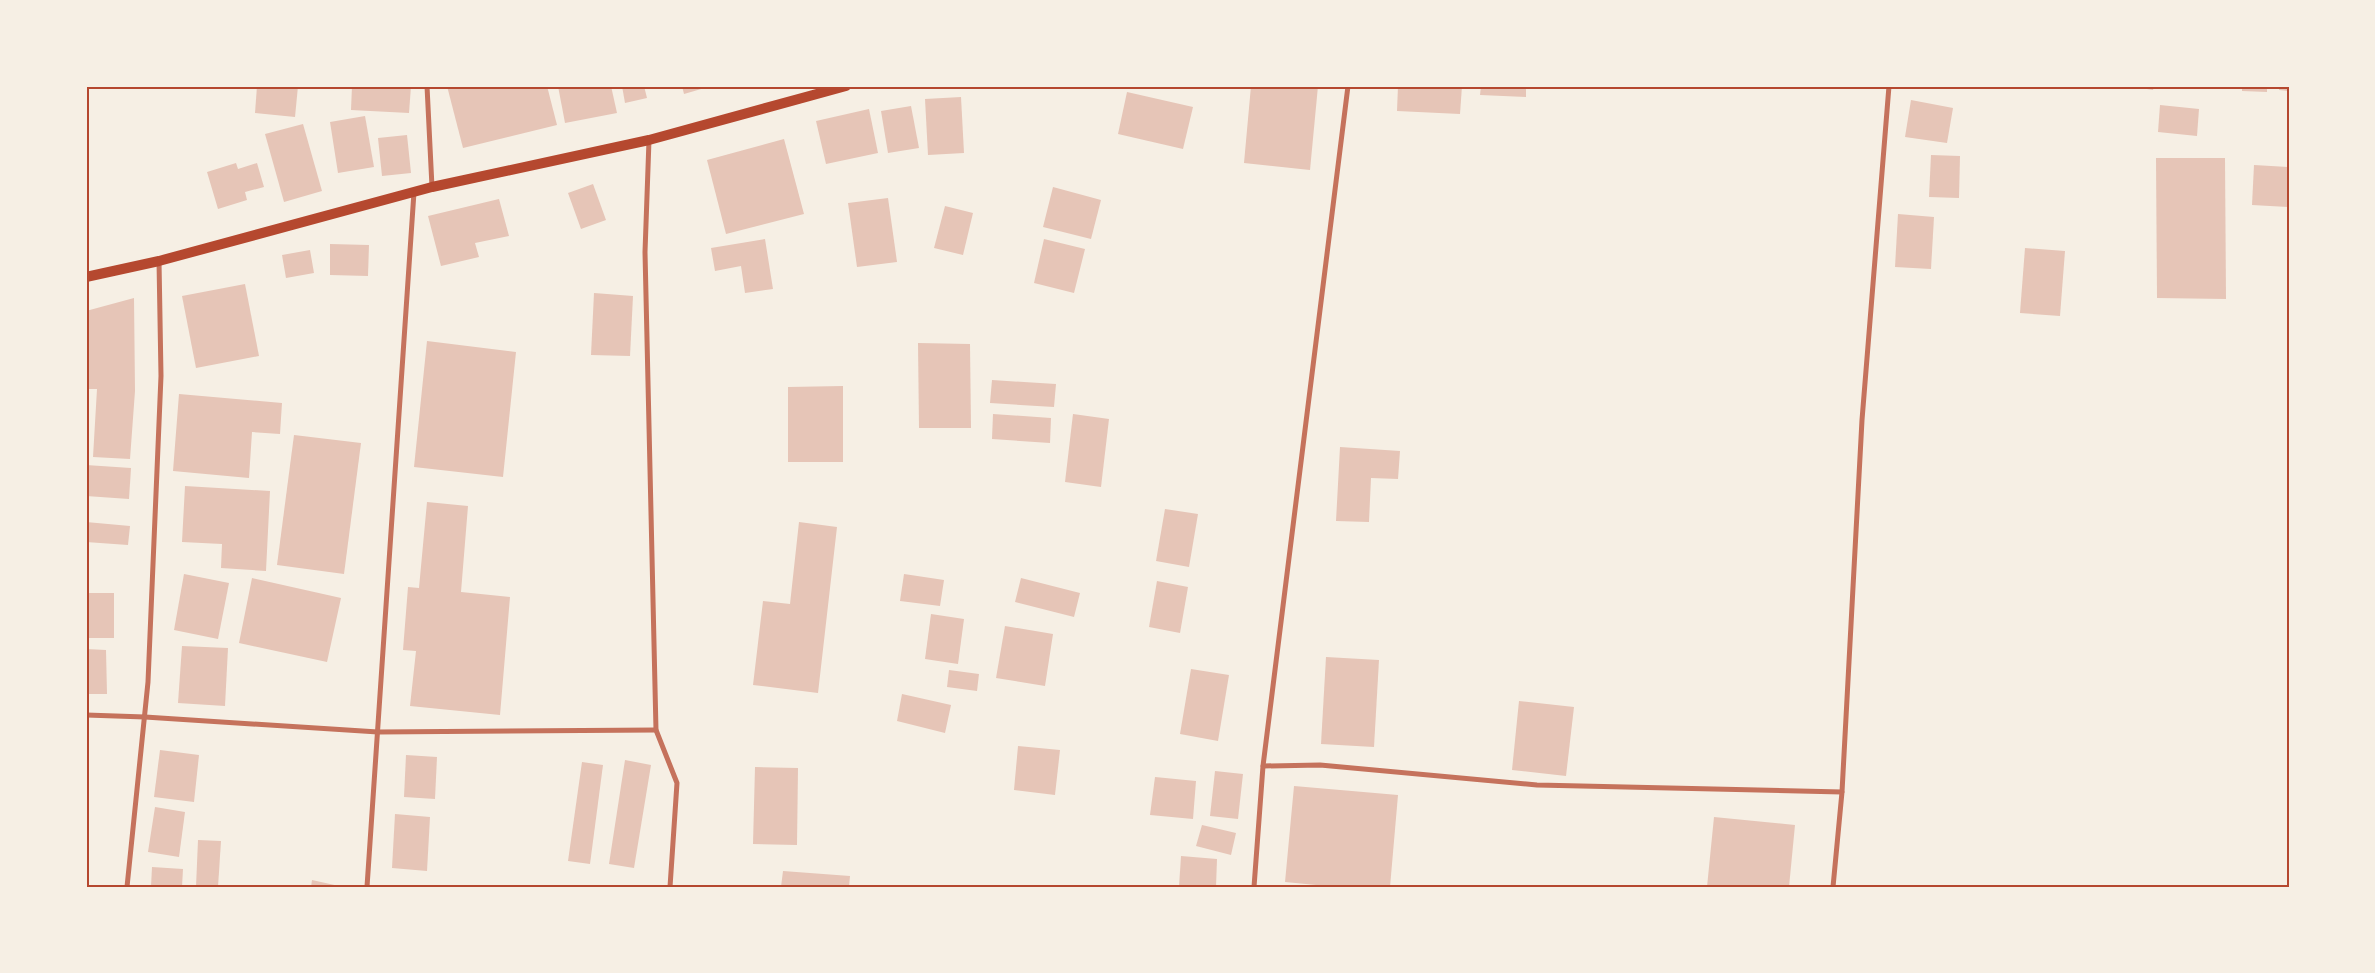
<svg xmlns="http://www.w3.org/2000/svg" width="2375" height="973" font-family="'Open Sans',sans-serif">
<style>
.building{fill:#e6c5b7}
.lines{fill:none;stroke-linecap:round;stroke-linejoin:round}
.minor{stroke:#c5725c;stroke-width:5}
.secondary{stroke:#b5482f;stroke-width:10}
.neatline{fill:none;stroke:#b5482f;stroke-width:2}
</style>
<rect width="100%" height="100%" fill="#f6efe4"/>
<g class="building">
<path d="M257,86H298L295,117L255,113Z"/>
<path d="M352,86H411L409,113L351,110Z"/>
<path d="M447,86H547L557,125L463,148Z"/>
<path d="M558,86H611L617,113L565,123Z"/>
<path d="M622,86H644L647,98L625,103Z"/>
<path d="M682,86H708V87L684,94Z"/>
<path d="M1251,86H1318L1310,170L1244,163Z"/>
<path d="M1398,86H1462L1460,114L1397,111Z"/>
<path d="M1481,86H1526V97L1480,95Z"/>
<path d="M2128,86H2154L2153,90Z"/>
<path d="M2242,86H2267V92L2242,91Z"/>
<path d="M2279,86H2289V91L2279,90Z"/>
<path d="M1127,92L1193,107L1183,149L1118,134Z"/>
<path d="M961,97L964,153L928,155L925,99Z"/>
<path d="M1911,100L1953,108L1947,143L1905,137Z"/>
<path d="M2160,105L2199,109L2197,136L2158,132Z"/>
<path d="M911,106L919,148L888,153L881,111Z"/>
<path d="M869,109L878,153L826,164L816,121Z"/>
<path d="M365,116L374,167L338,173L330,122Z"/>
<path d="M303,124L322,191L284,202L265,134Z"/>
<path d="M407,135L411,173L382,176L378,138Z"/>
<path d="M784,139L804,214L726,234L707,160Z"/>
<path d="M1931,155L1960,156L1959,198L1929,197Z"/>
<path d="M2156,158H2225L2226,299L2157,298Z"/>
<path d="M236,163L238,169L257,163L264,187L245,192L247,200L218,209L207,172Z"/>
<path d="M2254,165L2289,167V207L2252,205Z"/>
<path d="M593,184L606,220L581,229L568,193Z"/>
<path d="M1053,187L1101,200L1091,239L1043,227Z"/>
<path d="M888,198L897,262L857,267L848,203Z"/>
<path d="M499,199L509,236L475,243L479,257L441,266L428,216Z"/>
<path d="M945,206L973,213L963,255L934,248Z"/>
<path d="M1898,214L1934,217L1931,269L1895,267Z"/>
<path d="M765,239L773,289L745,293L741,266L715,271L711,248Z"/>
<path d="M1044,239L1085,249L1074,293L1034,283Z"/>
<path d="M330,244L369,245L368,276L330,275Z"/>
<path d="M2025,248L2065,251L2060,316L2020,313Z"/>
<path d="M310,250L314,273L286,278L282,255Z"/>
<path d="M245,284L259,356L196,368L182,296Z"/>
<path d="M594,293L633,296L630,356L591,355Z"/>
<path d="M134,298L135,391L130,459L93,457L97,389H86V311Z"/>
<path d="M427,341L516,352L503,477L414,467Z"/>
<path d="M918,343L970,344L971,428H919Z"/>
<path d="M992,380L1056,384L1054,407L990,403Z"/>
<path d="M843,386V462H788V387Z"/>
<path d="M179,394L282,403L280,434L252,432L249,478L173,471Z"/>
<path d="M993,414L1051,418L1050,443L992,439Z"/>
<path d="M1073,414L1109,419L1101,487L1065,482Z"/>
<path d="M294,435L361,443L344,574L277,565Z"/>
<path d="M1340,447L1400,451L1398,479L1371,478L1369,522L1336,521Z"/>
<path d="M86,465L131,468L129,499L86,496Z"/>
<path d="M185,486L270,491L266,571L221,568L222,544L182,542Z"/>
<path d="M427,502L468,506L461,592L510,597L500,715L410,706L416,651L403,650L408,587L419,588Z"/>
<path d="M1165,509L1198,514L1189,567L1156,561Z"/>
<path d="M86,522L130,526L128,545L86,542Z"/>
<path d="M799,522L837,527L818,693L753,685L763,601L790,604Z"/>
<path d="M184,574L229,583L218,639L174,630Z"/>
<path d="M904,574L944,580L940,606L900,601Z"/>
<path d="M252,578L341,598L327,662L239,643Z"/>
<path d="M1021,578L1080,593L1074,617L1015,602Z"/>
<path d="M1157,581L1188,587L1180,633L1149,627Z"/>
<rect x="86" y="593" width="28" height="45"/>
<path d="M931,614L964,619L958,664L925,659Z"/>
<path d="M1005,626L1053,634L1045,686L996,678Z"/>
<path d="M182,646L228,648L225,706L178,703Z"/>
<path d="M86,649L106,650L107,694H86Z"/>
<path d="M1326,657L1379,660L1374,747L1321,744Z"/>
<path d="M1191,669L1229,675L1218,741L1180,734Z"/>
<path d="M949,670L979,674L977,691L947,687Z"/>
<path d="M902,694L951,705L945,733L897,721Z"/>
<path d="M1519,701L1574,707L1566,776L1512,770Z"/>
<path d="M1018,746L1060,750L1055,795L1014,790Z"/>
<path d="M160,750L199,755L194,802L154,797Z"/>
<path d="M406,755L437,757L435,799L404,797Z"/>
<path d="M625,760L651,765L634,868L609,864Z"/>
<path d="M582,762L603,765L590,864L568,861Z"/>
<path d="M755,767L798,768L797,845L753,844Z"/>
<path d="M1215,771L1243,774L1238,819L1210,816Z"/>
<path d="M1155,777L1196,781L1193,819L1150,815Z"/>
<path d="M1294,786L1398,795L1390,887H1337L1285,882Z"/>
<path d="M155,807L185,812L179,857L148,852Z"/>
<path d="M395,814L430,817L427,871L392,868Z"/>
<path d="M1714,817L1795,825L1789,887H1707Z"/>
<path d="M1202,825L1236,833L1231,855L1196,846Z"/>
<path d="M198,840L221,841L218,887H196Z"/>
<path d="M1181,856L1217,859L1216,887H1179Z"/>
<path d="M152,867L183,869L182,887H151Z"/>
<path d="M783,871L850,876L849,887H781Z"/>
<path d="M312,880L339,886V887H311Z"/>
</g>
<g class="lines">
<g class="minor">
<path d="M427,86L432,187"/>
<path d="M649,140L645,252L656,730L677,783L670,887"/>
<path d="M86,715L145,717L378,732L656,730"/>
<path d="M1263,766L1320,765L1537,785L1842,792"/>
<path d="M127,887L148,682L161,376L159,261"/>
<path d="M367,887L414,192"/>
<path d="M1254,887L1263,766L1348,86"/>
<path d="M1833,887L1842,792L1862,420L1889,86"/>
</g>
<path class="secondary" d="M86,277L159,261L432,187L649,140L846,86"/>
</g>
<rect width="2375" height="973" fill="none" stroke="#f6efe4" stroke-width="175"/>
<rect x="88" y="88" width="2200" height="798" class="neatline"/>
</svg>
